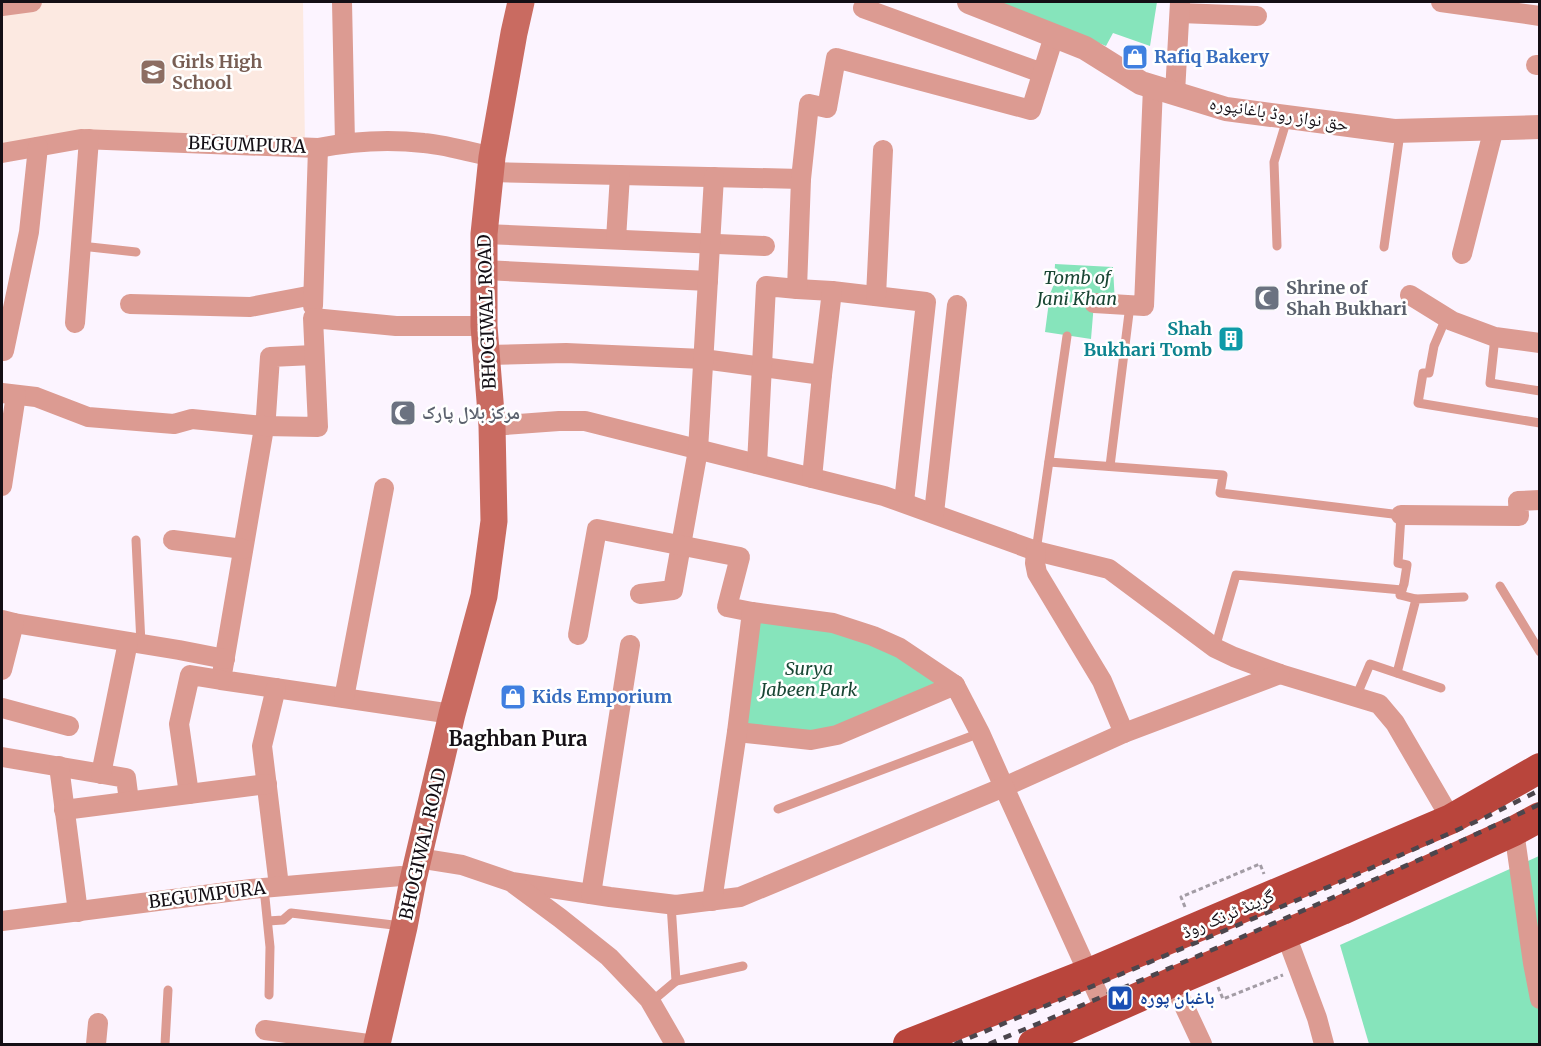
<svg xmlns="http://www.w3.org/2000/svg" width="1541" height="1046" font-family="Merriweather,'Noto Naskh Arabic',serif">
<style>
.education{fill:#fce9e1}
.green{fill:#86e4bb}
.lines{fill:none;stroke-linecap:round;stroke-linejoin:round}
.path{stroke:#a39ca5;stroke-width:3;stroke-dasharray:4.5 3;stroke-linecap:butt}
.service{stroke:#dc9b92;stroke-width:9}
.minor{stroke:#dc9b92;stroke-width:20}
.tertiary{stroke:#dc9b92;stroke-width:24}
.secondary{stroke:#c96b61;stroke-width:27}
.primary{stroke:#b9453c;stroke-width:30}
.rail{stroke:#4c464d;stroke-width:4.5;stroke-dasharray:8 8;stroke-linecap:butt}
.labels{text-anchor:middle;stroke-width:5;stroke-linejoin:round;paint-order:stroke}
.shop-label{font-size:18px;font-weight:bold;fill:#366cbe;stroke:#fff;text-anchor:start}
.education-label{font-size:18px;font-weight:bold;fill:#785e54;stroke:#fff;text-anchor:start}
.street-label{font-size:18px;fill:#140f15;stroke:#fff}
.park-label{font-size:18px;font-style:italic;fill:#194634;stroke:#fff}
.worship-label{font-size:18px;font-weight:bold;fill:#5b616d;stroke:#fff;text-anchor:start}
.culture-label{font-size:18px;font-weight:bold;fill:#0d838f;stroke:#fff;text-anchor:end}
.transit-label{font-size:18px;font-weight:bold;fill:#164399;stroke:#fff;text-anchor:start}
.neighbourhood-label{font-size:20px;font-weight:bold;fill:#140f15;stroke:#fff}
</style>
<rect width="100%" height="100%" fill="#fcf4ff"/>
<path class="education" d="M31,2H303L305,148L81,139L2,155V6Z"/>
<g class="green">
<path d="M996,2H1157L1150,46L1113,33L1106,46Z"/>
<path d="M1055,264L1113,267L1115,304L1094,303L1091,339L1045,332L1050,294L1054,284Z"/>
<path d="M752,612L833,623L955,685L837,735L737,732Z"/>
<path d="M1539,856V1044H1369L1340,945Z"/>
</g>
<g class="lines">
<g class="path">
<path d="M1185,907L1181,897L1260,864L1264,874"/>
<path d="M1218,987L1223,999L1283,975"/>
</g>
<g class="service">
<path d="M81,246L136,252"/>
<path d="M1277,246L1274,162L1287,119"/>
<path d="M1384,247L1400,133"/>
<path d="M1446,318L1434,346L1429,373H1423L1418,403L1540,423"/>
<path d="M1495,337L1490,383L1540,391"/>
<path d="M1049,462L1223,475L1220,493L1401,515L1398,563L1407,565L1404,584L1400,595L1416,599"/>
<path d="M1110,466L1130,305"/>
<path d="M136,540L141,644"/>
<path d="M1036,551L1067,336"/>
<path d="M1500,586L1540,652"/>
<path d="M1215,648L1236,575L1402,590"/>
<path d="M1397,673L1416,599L1464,597"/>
<path d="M1356,697L1370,664L1441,688"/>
<path d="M778,809L980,733"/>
<path d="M264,888L270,947L269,995"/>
<path d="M268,921L283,920L291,913L402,926"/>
<path d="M676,981L743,966"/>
<path d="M651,1002L676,981L671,904"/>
<path d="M165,1044L168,990"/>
</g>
<g class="minor">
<path d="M342,2L345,143"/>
<path d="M1441,2L1540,16"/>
<path d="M2,6L32,2"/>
<path d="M863,8L1042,73"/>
<path d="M1180,13L1257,16"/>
<path d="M1536,65H1540"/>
<path d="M1175,93L1180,2"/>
<path d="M2,153L81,139L318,148C353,141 389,139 424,143C447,145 470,152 492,157"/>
<path d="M491,172L801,179"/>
<path d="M484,234L765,246"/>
<path d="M616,239L620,175"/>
<path d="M1462,254L1494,128"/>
<path d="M484,270L708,281"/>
<path d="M797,289L832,291L926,302L904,502"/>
<path d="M1410,295L1452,321L1495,337L1540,343"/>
<path d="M876,296L883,150"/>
<path d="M1094,303L1144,306L1153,87"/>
<path d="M130,304L250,307L313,295"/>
<path d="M313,306L318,148"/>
<path d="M75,323L89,139"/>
<path d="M4,351L29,232L38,147"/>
<path d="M314,355L270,357L266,416L221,680L452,714"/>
<path d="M486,355L566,353L703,359L822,375"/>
<path d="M2,393L36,397L88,417L174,424L192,419L264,426L318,427L313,318L396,326H484"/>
<path d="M492,426L559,421H585L884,496L1036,551L1109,569L1215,648L1234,657L1280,674L1379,704L1395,723L1451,819"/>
<path d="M757,464L766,286L797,289L801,179L809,104L827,108L836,58L1031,110L1054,36"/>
<path d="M812,478L822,375L832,291"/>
<path d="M2,486L16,395"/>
<path d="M934,513L957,305"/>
<path d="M1401,515L1519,516L1518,501L1540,500"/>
<path d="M173,540L243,549"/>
<path d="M1036,551L1035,563L1037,573L1102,681L1124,733"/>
<path d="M640,594L673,590L698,450L714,177"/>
<path d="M2,620L14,623L179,650L225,659"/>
<path d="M578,635L597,529L740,557L727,607L752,612"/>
<path d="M2,670L14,623"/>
<path d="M276,688L262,746L279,886"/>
<path d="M344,698L384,488"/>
<path d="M2,708L69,726"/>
<path d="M737,732L811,740L837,735L955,685L980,733L1004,787L1124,733L1280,674"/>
<path d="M2,757L126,778L129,801"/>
<path d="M59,766L78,912"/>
<path d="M101,774L128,642"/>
<path d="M189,794L179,724L190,675L221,680"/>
<path d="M64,810L267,784"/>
<path d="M1514,831L1533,963L1540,999"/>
<path d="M418,858L462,865L512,882L610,897L676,905L740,897L1004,787L1106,1012"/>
<path d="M514,884L560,918L609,957L649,999L675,1044"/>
<path d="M591,894L630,645"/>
<path d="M712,901L737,732L752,612L833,623L873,636L900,648L955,685"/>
<path d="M2,921L251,889L401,876L413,880"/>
<path d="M1286,935L1317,1018L1324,1044"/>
<path d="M1173,982L1202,1044"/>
<path d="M265,1030L368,1044"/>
<path d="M96,1044L98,1023"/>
</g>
<path class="tertiary" d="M969,2L1085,48L1141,83L1226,109L1394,131L1540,127"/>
<path class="secondary" d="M377,1044L404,927L413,880L452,714L484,596L494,521L492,426L484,326V234L492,157L514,33L521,2"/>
<g class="primary">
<path d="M908,1044L1089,973L1451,819L1540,768"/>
<path d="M1033,1044L1173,982L1342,910L1514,831L1540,817"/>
</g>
<g class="rail">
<path d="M955,1044L1333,885L1482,819L1540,790"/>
<path d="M989,1044C1081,1006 1173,967 1265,927C1357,887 1449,848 1540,804"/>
</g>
</g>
<defs>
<g id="shop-square" transform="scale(1.35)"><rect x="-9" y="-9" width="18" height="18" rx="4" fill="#3f7fe0" stroke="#fff"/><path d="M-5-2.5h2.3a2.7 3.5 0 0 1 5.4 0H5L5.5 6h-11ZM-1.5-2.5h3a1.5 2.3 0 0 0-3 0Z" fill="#fff"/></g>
<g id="school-square" transform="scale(1.35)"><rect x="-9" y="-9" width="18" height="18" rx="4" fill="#8d6e63" stroke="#fff"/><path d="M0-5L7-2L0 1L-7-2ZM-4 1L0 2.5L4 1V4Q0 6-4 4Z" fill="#fff"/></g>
<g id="mosque-square" transform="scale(1.35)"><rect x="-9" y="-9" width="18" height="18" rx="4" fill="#6b7280" stroke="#fff"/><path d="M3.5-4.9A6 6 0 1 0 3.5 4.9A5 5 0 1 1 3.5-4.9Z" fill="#fff"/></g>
<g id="building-square" transform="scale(1.35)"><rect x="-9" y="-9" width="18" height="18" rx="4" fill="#0f9aa8" stroke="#fff"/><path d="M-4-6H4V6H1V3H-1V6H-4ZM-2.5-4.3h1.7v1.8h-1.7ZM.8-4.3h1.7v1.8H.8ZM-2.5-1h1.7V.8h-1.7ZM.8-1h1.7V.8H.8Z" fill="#fff"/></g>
<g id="metro-square" transform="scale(1.35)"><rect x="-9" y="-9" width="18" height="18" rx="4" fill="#1a4fb4" stroke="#fff"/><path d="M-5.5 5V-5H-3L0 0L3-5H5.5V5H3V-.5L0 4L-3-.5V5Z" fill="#fff"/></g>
</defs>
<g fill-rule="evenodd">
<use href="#shop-square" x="1135" y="57"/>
<use href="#school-square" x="153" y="72"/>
<use href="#mosque-square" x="1267" y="298"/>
<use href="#building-square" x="1231" y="339"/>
<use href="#mosque-square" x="403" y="413"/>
<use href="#shop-square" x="513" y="697"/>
<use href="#metro-square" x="1120" y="998"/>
</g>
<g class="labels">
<g class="shop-label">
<text x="1154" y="63">Rafiq Bakery</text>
<text x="532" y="703">Kids Emporium</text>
</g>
<g class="education-label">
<text x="172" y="68">Girls High<tspan x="172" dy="21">School</tspan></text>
</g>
<g class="street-label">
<text transform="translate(1279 114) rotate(9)" y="6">حق نواز روڈ باغانپورہ</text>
<text transform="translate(247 145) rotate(2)" y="6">BEGUMPURA</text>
<text transform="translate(487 312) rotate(-92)" y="6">BHOGIWAL ROAD</text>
<text transform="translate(423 844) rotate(-77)" y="6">BHOGIWAL ROAD</text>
<text transform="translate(207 895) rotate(-7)" y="6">BEGUMPURA</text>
<text transform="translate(1228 914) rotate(-23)" y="6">گرینڈ ٹرنک روڈ</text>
</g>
<g class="park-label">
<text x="1077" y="284">Tomb of<tspan x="1077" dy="21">Jani Khan</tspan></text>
<text x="809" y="675">Surya<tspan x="809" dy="21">Jabeen Park</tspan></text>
</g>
<g class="worship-label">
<text x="1286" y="294">Shrine of<tspan x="1286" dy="21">Shah Bukhari</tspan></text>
<text x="422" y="419">مرکز بلال پارک</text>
</g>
<g class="culture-label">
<text x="1212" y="335">Shah<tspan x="1212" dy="21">Bukhari Tomb</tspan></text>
</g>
<g class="transit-label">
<text x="1140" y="1004">باغبان پورہ</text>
</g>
<g class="neighbourhood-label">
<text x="518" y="746">Baghban Pura</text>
</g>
</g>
<rect width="1541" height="1046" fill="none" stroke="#140f15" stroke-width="6"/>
</svg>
